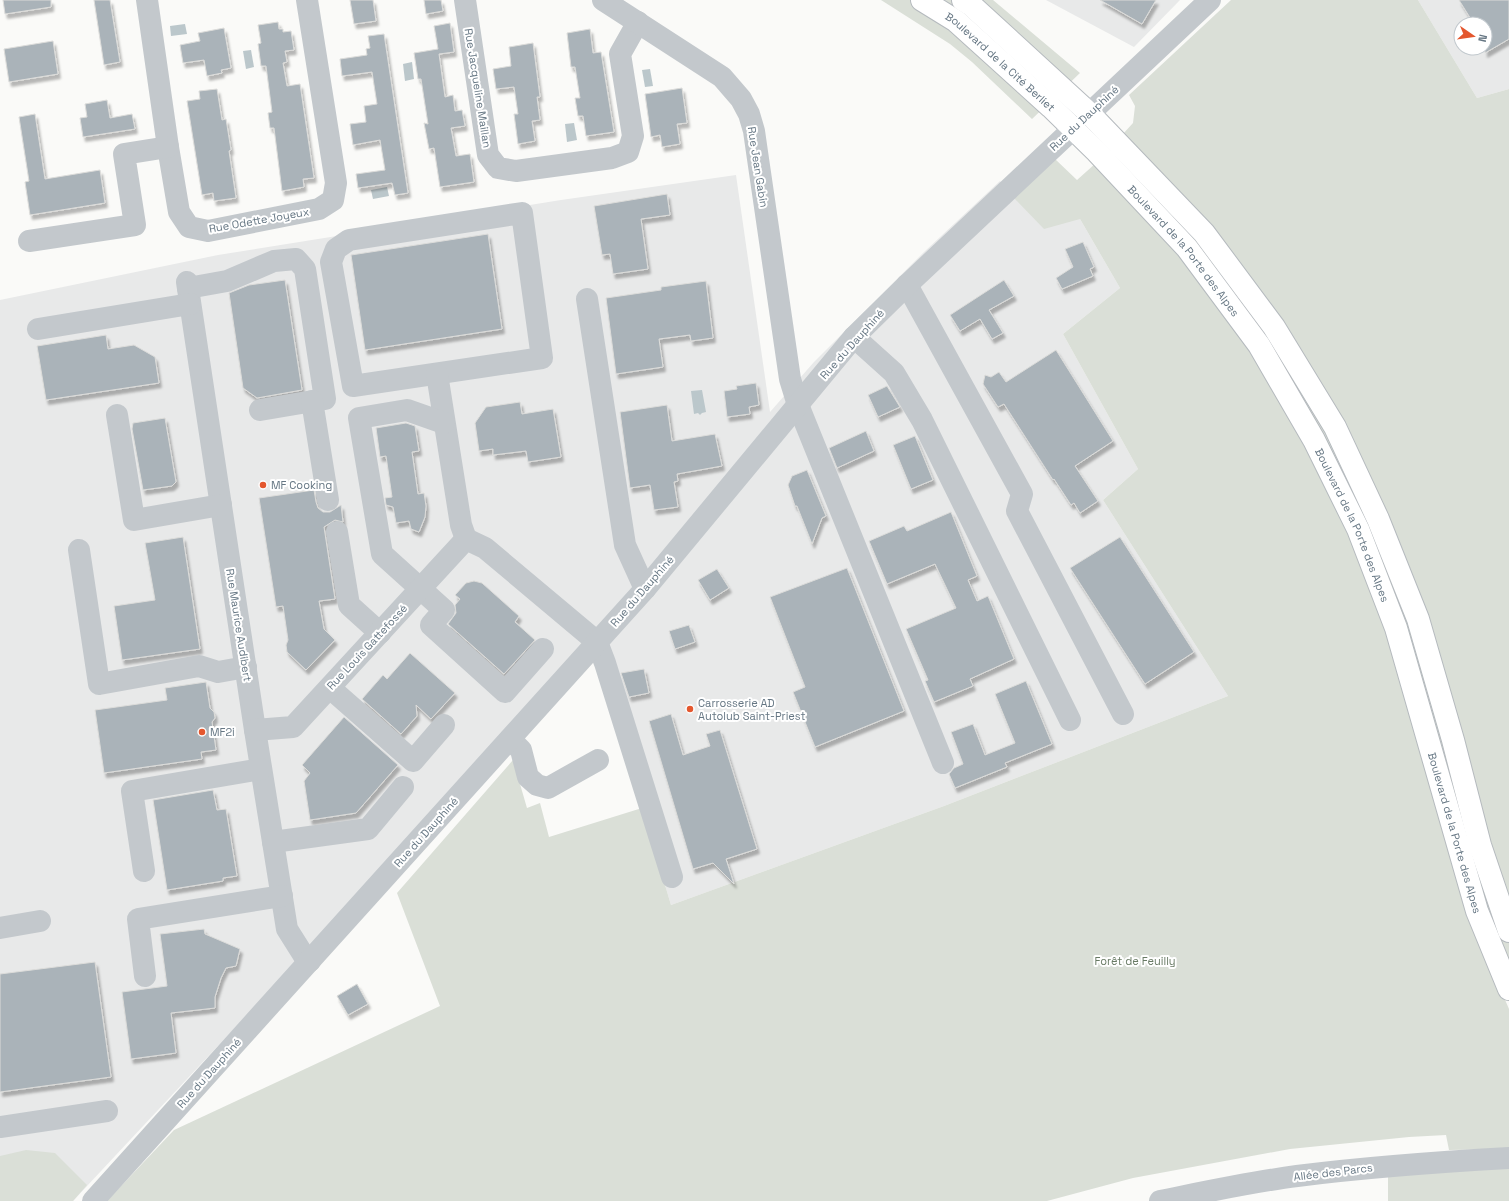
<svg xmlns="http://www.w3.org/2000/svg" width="1509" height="1201" font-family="'Space Grotesk',sans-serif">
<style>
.built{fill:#e8e9e9;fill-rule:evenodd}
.green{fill:#dadfd7}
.water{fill:#bbc7cb}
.building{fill:#aab3b9;stroke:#dcdcda;filter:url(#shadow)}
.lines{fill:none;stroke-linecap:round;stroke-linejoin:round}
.major-casing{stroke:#b5babe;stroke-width:24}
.minor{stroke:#c3c8cc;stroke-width:22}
.major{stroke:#fff;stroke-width:22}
.poi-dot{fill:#e4572e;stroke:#fff;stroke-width:1.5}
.labels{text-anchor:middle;stroke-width:4;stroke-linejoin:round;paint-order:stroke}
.street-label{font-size:11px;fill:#657683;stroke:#fff}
.poi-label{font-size:11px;fill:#657683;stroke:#fff;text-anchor:start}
.park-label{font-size:11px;fill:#687a64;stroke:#fff}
</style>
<defs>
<filter id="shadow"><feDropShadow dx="2.5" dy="4.5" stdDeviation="1" flood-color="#0004"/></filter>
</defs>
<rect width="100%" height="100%" fill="#fafaf8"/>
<g class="built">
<path d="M1046,0H1180L1134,47Z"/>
<path d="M1418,0H1509V89L1477,98ZM1461,24H1485V48H1461Z"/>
<path d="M736,175L770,412L814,362L924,252L1000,181L1014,198L1080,219L1120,288L1063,334L1138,469L1103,500L1228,696L944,806L671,905L590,635L287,972L73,1201H0V300L218,255L561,200Z"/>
</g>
<g class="green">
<path d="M881,0H993L1080,73L1032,119L972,62L950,44Z"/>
<path d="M1231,0H1418L1477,98L1509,89V973L1505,963L1356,508L1147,194L1122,135L1133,123L1135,106L1129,95Z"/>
<path d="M1055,159L1077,180L1096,163L1164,236L1245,344L1302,435L1348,526L1385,615L1476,932L1509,1009V1149L1449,1150L1446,1135L1409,1137L1290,1149L1133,1178L1047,1201H107L174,1130L440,1006L397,893L513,760L527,808L540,803L549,837L642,808L671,905L944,806L1228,696L1103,500L1138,469L1063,334L1120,288L1080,219L1044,229L1014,198Z"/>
<path d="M26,1150L55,1153L87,1185L73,1201H0V1156Z"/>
<path d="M1509,1166V1201H1388V1175Z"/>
</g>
<g class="water">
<path d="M185,24L187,34L171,36L170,26Z"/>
<path d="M251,50L254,67L246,69L243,51Z"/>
<path d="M412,62L414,79L405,81L403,64Z"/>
<path d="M650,69L653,86L645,87L642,70Z"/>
<path d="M574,123L577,140L567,142L565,124Z"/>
<path d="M387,187L389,196L373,199L371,190Z"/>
<path d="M702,390L706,412L702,413L700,415L698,413L694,414L691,391Z"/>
</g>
<g class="building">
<path d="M3,0H51V7L5,14Z"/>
<path d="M94,0H110L120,62L104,65Z"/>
<path d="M350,0H373L376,21L354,24Z"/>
<path d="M424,0H441L443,11L426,14Z"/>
<path d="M1100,0H1156L1142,24Z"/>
<path d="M1459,0H1509V39L1485,53V24H1474Z"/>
<path d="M278,22L279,29H283V32L291,31L294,50L285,51L287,62L283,63L287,86L300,84L314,178L303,179L304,187L282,191L274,128H270L268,113L272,112L266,66H261L258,44L261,43L258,25Z"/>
<path d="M450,23L454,52L439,54L445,97L453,95L455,111L462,110L465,126L451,128L456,156L470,154L474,182L440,187L434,148L429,149L424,123L428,124L421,79H418L414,53L438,49L434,26Z"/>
<path d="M224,28L231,68L221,70L222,73L207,76L204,60L183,63L180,45L200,41L198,33Z"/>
<path d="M590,29L593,53L601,52L614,132L586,136L583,116H578L575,98H580L575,67H571L567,33Z"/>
<path d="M384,34L408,193L395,195L392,183L358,188L356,174L385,170L380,140L353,145L350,124L366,122L364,106L377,104L372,72L342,76L340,59L367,55L366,49L370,48L368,36Z"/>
<path d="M53,41L58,74L9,82L4,49Z"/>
<path d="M533,43L540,97H537L540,120L532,121L535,141L518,144L514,114H518L514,87L496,89L493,69L511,66L509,47Z"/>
<path d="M682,88L687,123L677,124L680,144L662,147L660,135L651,137L645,94Z"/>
<path d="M217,89L222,120L226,119L231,150L229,151L236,198L214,201L213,193L202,195L187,101L200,99L199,91Z"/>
<path d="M107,100L110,118L132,114L135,129L83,137L80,118L87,117L85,104Z"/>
<path d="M35,114L45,179L100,170L105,203L30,215L25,182L29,181L19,117Z"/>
<path d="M667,194L670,215L641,219L648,269L613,274L610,254L602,255L594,206Z"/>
<path d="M488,234L502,329L365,350L351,255Z"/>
<path d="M1083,242L1094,267L1090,269L1093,276L1062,289L1056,278L1073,267L1065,249Z"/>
<path d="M285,280L302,390L257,398L243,388L229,293L249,285Z"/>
<path d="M1004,280L1014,296L989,310L1003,333L992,339L980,319L960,331L950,315Z"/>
<path d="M706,281L713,338L691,341L690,335L659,339L663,367L616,374L606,298L661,290V287Z"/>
<path d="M106,335L108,349L134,345L155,357L159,383L46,400L37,346Z"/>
<path d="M1056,350L1113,441L1075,466L1098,501L1080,513L1074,503L1071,505L1054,479L1053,480L1004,404L998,407L983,384L985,375L991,377L999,372L1006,382Z"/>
<path d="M756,383L759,405L749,407L750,414L727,417L724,391L737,389L736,386Z"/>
<path d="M887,386L900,407L878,417L868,395Z"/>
<path d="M520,402L522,414L553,409L561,457L528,462L526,451L493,455V449L479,451L475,423L486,407Z"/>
<path d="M667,405L672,441L715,434L722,466L677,474L678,481L674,482L678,507L654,510L650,485L630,488L620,412Z"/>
<path d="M165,418L176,482L172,486L143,490L132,429L133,423Z"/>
<path d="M406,423L415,426L419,451L412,452L418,494L424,493L426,506L425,517L419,532L411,529L409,521L396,523L393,507L386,505L385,498L392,497L386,456L380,457L376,428Z"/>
<path d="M866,431L874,451L837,468L829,448Z"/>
<path d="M915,436L933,480L911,489L893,445Z"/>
<path d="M807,470L826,516L822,518L812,544L797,506H795L788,485L792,476Z"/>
<path d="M314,490L316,502L318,508L323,512H330L341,505L343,522L335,520L324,527L335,599L319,601L324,629L335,640L306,670L287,652L286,645L288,640L283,606L276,607L259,498Z"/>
<path d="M951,512L977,576L968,580L977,601L988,596L1014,659L970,679L973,686L934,702L925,681L928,680L906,629L956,608L935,564L887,584L869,541L904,526L907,531Z"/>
<path d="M183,537L200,649L122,660L114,606L155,600L145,543Z"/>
<path d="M1120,537L1194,652L1145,684L1070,568Z"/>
<path d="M847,568L904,711L815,747L793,692L805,687L770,597Z"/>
<path d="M717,569L729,588L710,600L698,580Z"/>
<path d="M474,581L482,583L519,616L515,622L535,640L504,674L448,624L456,613L455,605L460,599L455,595L466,583Z"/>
<path d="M689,625L695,642L675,649L669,631Z"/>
<path d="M410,653L455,693L431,719L416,705L417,716L401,734L362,699L383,675L387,679Z"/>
<path d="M644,669L649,693L629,697L621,673Z"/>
<path d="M1026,681L1052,744L1005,763L1007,767L955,788L949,774L954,768L963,764L951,732L973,724L985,755L1015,743L995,694Z"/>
<path d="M206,682L210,708L214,712L215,718L212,722L216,750L201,752L202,759L104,773L95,710L167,700L165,688Z"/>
<path d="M671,714L683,755L710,746L706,734L720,730L757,849L726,859L734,884L713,863L693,869L649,721Z"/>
<path d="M344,717L398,765L356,813L310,820L304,781L310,773L302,765Z"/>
<path d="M213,790L217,810L226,809L237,876L223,878V881L167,890L153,800Z"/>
<path d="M204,929L205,934L240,949L236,966L226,968L221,978L215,997V1008L171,1013L176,1053L131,1059L122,992L167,986L160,934Z"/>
<path d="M95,962L111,1077L0,1092V974Z"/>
<path d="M357,984L368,1004L348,1015L337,996Z"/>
</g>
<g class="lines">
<g class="major-casing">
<g id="major">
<path id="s1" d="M922,0L956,21L1051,107L1097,152L1187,248L1259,345L1314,440L1358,529L1396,628L1477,911L1509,989"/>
<path d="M963,0L971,5L1089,113L1204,233L1274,327L1335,427L1378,519L1418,619L1453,740L1480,845L1509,931"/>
</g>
</g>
<g class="minor">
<path d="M147,0L168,147L179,212L189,227L208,231L319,209L333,200L336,183L307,0"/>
<path d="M465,0L488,155L498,168L516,171L612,158L628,152L633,136L620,54L638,22"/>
<path d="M603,0L722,77L741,99L749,114L754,131L757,152L790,379L798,405L943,763"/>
<path d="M522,213L542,358L353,386L331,262L336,249L349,240Z"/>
<path d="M29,241L135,225L124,154L168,147"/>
<path d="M187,282L255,730L287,929L304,956L310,961"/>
<path d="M907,285L1022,494L1017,511L1123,714"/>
<path d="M188,288L227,281L274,261L296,259L305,269L325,399L260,410"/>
<path d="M587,299L625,545L645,589"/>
<path d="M38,329L190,304"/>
<path d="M854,337L894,373L922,420L1070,720"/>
<path d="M437,374L461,525L466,539"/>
<path d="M312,401L328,500"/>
<path d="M117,415L134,520L221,505"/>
<path d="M444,423L407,410L359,418L382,554L444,610L431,625L505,692L543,649"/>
<path d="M337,532L349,605L380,633"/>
<path d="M79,550L99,684L199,666L218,672L246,667"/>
<path d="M330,688L413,761L444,725"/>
<path d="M255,730L293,727L466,539L485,548L597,642L605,663L672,877"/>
<path d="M510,739L521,750L528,777L537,785L548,788L598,760"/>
<path d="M273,842L368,829L403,787"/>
<path d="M144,871L132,791L261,769"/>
<path d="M0,928L40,921"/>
<path d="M145,976L138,919L282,896"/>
<path d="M0,1127L107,1111"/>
<path d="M93,1201L645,589L854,337L907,285L1210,0"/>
<path d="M1160,1201C1205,1192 1251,1182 1297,1176C1368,1167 1438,1162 1509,1158"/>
</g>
<use href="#major" class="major"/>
</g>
<g class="poi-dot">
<circle cx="263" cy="485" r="4"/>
<circle cx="690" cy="709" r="4"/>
<circle cx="202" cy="732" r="4"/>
</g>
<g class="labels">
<g class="street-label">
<text dy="4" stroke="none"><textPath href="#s1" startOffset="100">Boulevard de la Cité Berliet</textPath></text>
<text transform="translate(478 88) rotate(81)" y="4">Rue Jacqueline Maillan</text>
<text transform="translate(1084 118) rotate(-43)" y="4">Rue du Dauphiné</text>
<text transform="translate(758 167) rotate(81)" y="4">Rue Jean Gabin</text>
<text transform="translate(259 220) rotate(-10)" y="4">Rue Odette Joyeux</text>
<text dy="4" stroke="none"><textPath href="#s1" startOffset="364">Boulevard de la Porte des Alpes</textPath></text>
<text transform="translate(852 344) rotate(-48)" y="4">Rue du Dauphiné</text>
<text dy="4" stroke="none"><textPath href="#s1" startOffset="688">Boulevard de la Porte des Alpes</textPath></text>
<text transform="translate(642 591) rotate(-49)" y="4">Rue du Dauphiné</text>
<text transform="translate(239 625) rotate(81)" y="4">Rue Maurice Audibert</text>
<text transform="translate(367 647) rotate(-47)" y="4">Rue Louis Gattefossé</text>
<text transform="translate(426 832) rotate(-48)" y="4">Rue du Dauphiné</text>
<text dy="4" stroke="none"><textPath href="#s1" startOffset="1013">Boulevard de la Porte des Alpes</textPath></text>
<text transform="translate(209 1073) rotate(-48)" y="4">Rue du Dauphiné</text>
<text transform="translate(1333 1172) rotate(-7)" y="4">Allée des Parcs</text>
</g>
<g class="poi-label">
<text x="271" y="489">MF Cooking</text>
<text x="698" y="707">Carrosserie AD<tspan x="698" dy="13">Autolub Saint-Priest</tspan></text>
<text x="210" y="736">MF2i</text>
</g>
<g class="park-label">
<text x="1135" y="965">Forêt de Feuilly</text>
</g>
</g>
<g transform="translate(1473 36) rotate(103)"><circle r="19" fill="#ffffff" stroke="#c1c8cd"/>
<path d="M0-3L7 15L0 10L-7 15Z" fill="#e4572e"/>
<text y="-6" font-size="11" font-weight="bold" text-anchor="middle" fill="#657683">N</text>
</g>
</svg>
